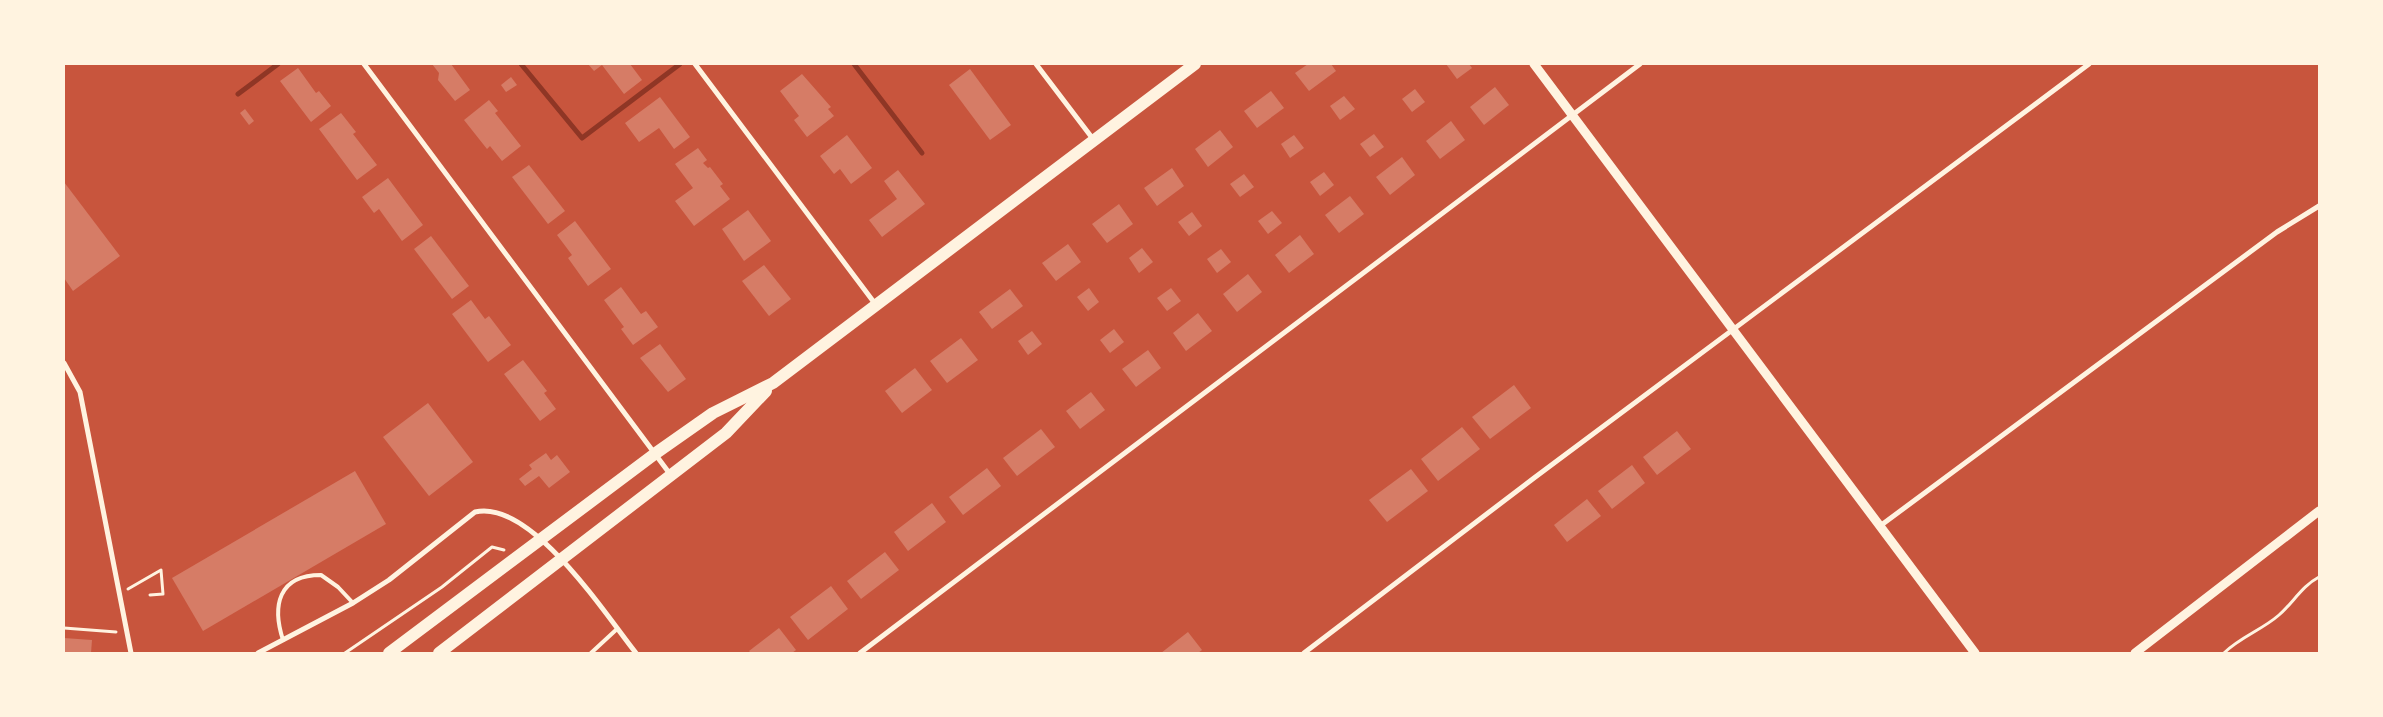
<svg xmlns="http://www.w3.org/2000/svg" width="2383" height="717" font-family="'Titillium Web',sans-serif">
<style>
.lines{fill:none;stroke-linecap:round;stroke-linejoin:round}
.stream{stroke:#8f3625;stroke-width:5}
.building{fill:#d67c66}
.path{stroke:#fff3e0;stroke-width:3}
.service{stroke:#fff3e0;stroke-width:4}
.minor{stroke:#fff3e0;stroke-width:5}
.tertiary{stroke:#fff3e0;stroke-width:9}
.primary{stroke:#fff3e0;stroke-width:12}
</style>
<rect width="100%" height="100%" fill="#c8553d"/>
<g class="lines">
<g class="stream">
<path d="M521,64L582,138L680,64"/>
<path d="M854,64L922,153"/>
<path d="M238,94L278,64"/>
</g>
</g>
<g class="building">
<path d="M432,64H451L470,90L455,101L438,80L439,73Z"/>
<path d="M588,64H630L642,80L624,94L602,65L594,71Z"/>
<path d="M1308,64H1331L1336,71L1309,91L1295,73Z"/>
<path d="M1446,64H1469L1472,68L1457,79Z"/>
<path d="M298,68L316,93L319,91L331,106L311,122L280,81Z"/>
<path d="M970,69L1011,125L990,140L949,85Z"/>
<path d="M802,74L831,107L828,109L834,116L807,137L794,120L799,116L780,91Z"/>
<path d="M511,77L517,85L506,92L501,85Z"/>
<path d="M1495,87L1509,105L1484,125L1470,107Z"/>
<path d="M1415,89L1425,102L1412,112L1402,99Z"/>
<path d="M1271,91L1284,108L1257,128L1244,111Z"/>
<path d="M1344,96L1355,109L1340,120L1330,106Z"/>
<path d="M660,97L690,137L674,149L659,128L639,142L625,123Z"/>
<path d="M489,100L498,111L495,113L521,146L502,161L490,146L487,149L464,120Z"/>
<path d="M245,109L254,121L249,125L240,113Z"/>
<path d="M341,113L356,132L353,134L377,165L357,180L319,129Z"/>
<path d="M1451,121L1465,140L1440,159L1426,141Z"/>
<path d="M1220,130L1233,147L1208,167L1195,149Z"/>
<path d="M1374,134L1384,147L1370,157L1360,144Z"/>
<path d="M847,135L872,168L851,184L840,169L834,174L820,156Z"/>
<path d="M1294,135L1304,148L1290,158L1281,144Z"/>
<path d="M698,148L707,160L703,163L708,168L710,167L723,184L720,186L730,199L694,226L675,201L693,188L675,164Z"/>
<path d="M1402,157L1415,175L1390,195L1376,177Z"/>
<path d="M529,165L565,211L548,224L512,177Z"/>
<path d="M1172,168L1184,186L1157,206L1144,188Z"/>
<path d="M898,170L925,204L882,237L869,220L897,199L884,181Z"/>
<path d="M1324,172L1334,185L1320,196L1310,182Z"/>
<path d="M1244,174L1254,187L1240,197L1230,184Z"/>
<path d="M388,178L423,225L402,241L379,209L374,213L362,197Z"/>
<path d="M64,182L120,256L73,291L64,278Z"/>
<path d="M1350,196L1364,214L1339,233L1325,215Z"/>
<path d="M1119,204L1133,224L1107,243L1092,224Z"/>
<path d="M748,210L771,241L744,261L722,229Z"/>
<path d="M1272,211L1282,223L1268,234L1258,221Z"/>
<path d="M1192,212L1202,226L1189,236L1178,222Z"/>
<path d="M575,221L611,269L588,286L568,258L572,255L557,235Z"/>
<path d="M1300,235L1314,254L1289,273L1275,255Z"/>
<path d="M431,236L469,286L452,299L414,249Z"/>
<path d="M1068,244L1081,262L1056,281L1042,263Z"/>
<path d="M1142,248L1153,262L1139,273L1129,258Z"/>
<path d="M1221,249L1231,262L1217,273L1207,259Z"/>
<path d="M764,265L791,299L769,316L742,281Z"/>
<path d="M1248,274L1262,292L1237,312L1223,294Z"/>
<path d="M621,287L641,314L646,311L658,327L633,345L621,329L624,327L604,300Z"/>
<path d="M1089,288L1099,302L1088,311L1077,297Z"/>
<path d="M1171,288L1181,301L1167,311L1157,298Z"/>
<path d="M1010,289L1023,306L992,329L979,312Z"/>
<path d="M471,300L485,319L489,316L511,345L488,362L452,314Z"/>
<path d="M1198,313L1212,331L1186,351L1173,333Z"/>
<path d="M1114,329L1124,342L1110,353L1100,340Z"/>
<path d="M1032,331L1042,344L1028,355L1018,341Z"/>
<path d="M961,338L978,360L947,383L930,361Z"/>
<path d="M660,344L686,379L668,392L640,358Z"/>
<path d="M1148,350L1161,368L1136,387L1122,369Z"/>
<path d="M523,360L547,391L544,393L556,409L540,421L504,374Z"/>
<path d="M915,368L932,390L902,413L885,391Z"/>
<path d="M1514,385L1531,408L1490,439L1472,417Z"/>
<path d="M1091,392L1105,410L1080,429L1066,411Z"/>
<path d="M428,403L473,462L429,496L383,437Z"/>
<path d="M1462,427L1480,449L1438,481L1421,459Z"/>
<path d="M1041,429L1055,447L1017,476L1003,458Z"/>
<path d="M1677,431L1691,449L1657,475L1643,457Z"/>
<path d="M546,453L551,460L557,455L570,472L549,488L539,476L525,486L519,479L532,469L529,465Z"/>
<path d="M1632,465L1645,483L1612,509L1598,491Z"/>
<path d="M987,468L1001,486L963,515L949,497Z"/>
<path d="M1411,469L1428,491L1387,522L1369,500Z"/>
<path d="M355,471L386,524L203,631L172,578Z"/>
<path d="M1587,499L1601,516L1567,542L1554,525Z"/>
<path d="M932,503L946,522L908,551L894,532Z"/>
<path d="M885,552L899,570L861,599L847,581Z"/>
<path d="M831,586L848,609L808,640L790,617Z"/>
<path d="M779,628L796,650L792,653H751L749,651Z"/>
<path d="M1188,632L1202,650L1198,653H1161Z"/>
<path d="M64,638L92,640L91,653H64Z"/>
</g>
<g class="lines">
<g class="path">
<path d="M128,589L161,570L163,594L150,595"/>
<path d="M64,628L116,632"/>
<path d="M345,653L442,587L492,547L504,550"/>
<path d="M2224,653C2240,637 2262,630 2279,615C2293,603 2302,586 2319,577"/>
</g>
<g class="service">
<path d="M283,640C272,606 278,575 321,575L338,587L353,603"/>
<path d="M591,653L617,629"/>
</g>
<g class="minor">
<path d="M364,64L670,474"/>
<path d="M695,64L876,305"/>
<path d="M1036,64L1093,139"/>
<path d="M64,363L80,392L131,653"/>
<path d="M1880,526L2277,232L2319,206"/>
<path d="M258,653L353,603L389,580L475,512C531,499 605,614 636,653"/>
<path d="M860,653L1640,64"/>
<path d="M1304,653L1534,478L2089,64"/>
</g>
<g class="tertiary">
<path d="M1534,64L1975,653"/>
<path d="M2135,653L2319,511"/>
</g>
<g class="primary">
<path d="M389,653L656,453L713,413L773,383L1195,64"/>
<path d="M439,653L726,433L766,391"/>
</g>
</g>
<rect width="2383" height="717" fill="none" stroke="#fff3e0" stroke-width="130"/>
</svg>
